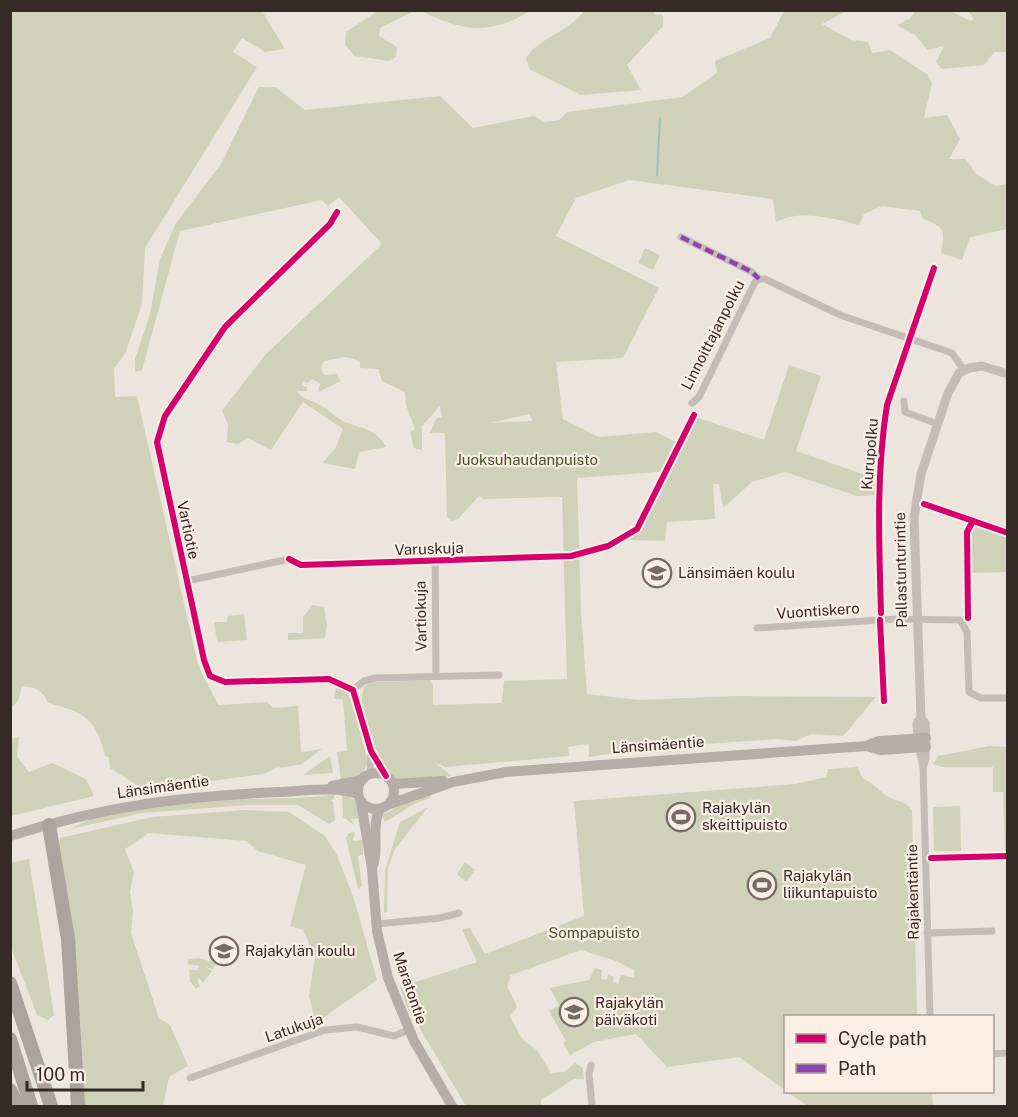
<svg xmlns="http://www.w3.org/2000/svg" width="1018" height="1117" font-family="'Public Sans',sans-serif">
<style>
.green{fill:#cfd1b8;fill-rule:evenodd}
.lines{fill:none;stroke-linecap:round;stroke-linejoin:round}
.stream{stroke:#99c0bc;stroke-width:2}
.minor{stroke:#c5bcb7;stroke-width:7}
.tertiary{stroke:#c5bcb7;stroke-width:9}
.secondary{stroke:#b6ada8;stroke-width:10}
.motorway{stroke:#aba39e;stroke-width:14}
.quiet{stroke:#8e44ad;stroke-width:4.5;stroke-dasharray:9 4.5;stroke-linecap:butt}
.cycleway-casing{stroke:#faeee5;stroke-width:10}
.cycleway{stroke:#d6006c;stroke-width:6}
.labels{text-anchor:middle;stroke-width:4.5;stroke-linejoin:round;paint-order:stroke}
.street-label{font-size:15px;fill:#352a26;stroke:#faeee5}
.park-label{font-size:15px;fill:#495529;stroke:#faeee5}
.poi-label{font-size:15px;fill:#352a26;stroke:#faeee5;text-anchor:start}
</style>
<rect width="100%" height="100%" fill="#ece5de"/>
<g class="green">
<path d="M11,10L262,11L285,49L265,52L242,38L233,52L257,67L145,248L142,304L125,354L114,368L115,397L137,396L198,665L218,705L267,702L273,708L298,706L301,752L322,749L300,765L275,768L264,774L136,791L137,785L110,768L109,757L105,756C96,718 84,712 48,703C43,690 35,687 22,686L18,701L11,708Z"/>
<path d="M378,11H414L380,28L379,36L397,47L396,57L389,61L355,56L345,45L346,32Z"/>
<path d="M421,11H530C489,36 462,31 421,11Z"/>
<path d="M584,11H654V14L663,15V26L627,65L641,90L581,95L529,69L526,58C540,37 570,31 584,11Z"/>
<path d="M784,11H847L822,24L851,40L868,42L872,53L890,50L928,75L932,83L924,118L947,115L960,139L949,159H966L976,174L995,186L1007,184V229L970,237L962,260L941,253C945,230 945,227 923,219L920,211L882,206L864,214L859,225C835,218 799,209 776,222L773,199L629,180L576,198L556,236L659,288L623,358L556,362L563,419L599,437L656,432L676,442L690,415L764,440L789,365L821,376L796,451L877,479L875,495L857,496L785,472L752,482L723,508L719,484H713L715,519L667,522L665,541L630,540L670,471L577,478L581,611L587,694L639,700L735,696L876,697L843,736L811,734L795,741L778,739L645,748L589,757V744L568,747L569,756L445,767L434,762L452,776L411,781L395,780C380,765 351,704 366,685L375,682L430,680L433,684V705L502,703L504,681L567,679L562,497L483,499L479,496L458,519L452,521L447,517L445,433H430L436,419L442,417L440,406L422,426V450L414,448L410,432L415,429L406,405L405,392L382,381L378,369L360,368V361L346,357L324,361L321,368L324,375L336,374L341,381L318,392L320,384L313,379L307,383L303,381L301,385L307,387V391H297C302,400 312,400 320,405C329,409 334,417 343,421C361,429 376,428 386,447L359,452L355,469L322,463L335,449L343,429L303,402L271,450L248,438L238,444L227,442L228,424L222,411L265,355L382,244L339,197L328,206L322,200L180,231L142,370L135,372V359L150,314L160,259L176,223L221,164L259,87H275L305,110L440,96L473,128L534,116L545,122L559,120L567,112L682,97L717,73L715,61L770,38ZM529,414L533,421L491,423Z"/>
<path d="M916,11H950L971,21L974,19L968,11H1007V52H994L984,65L942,69L936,62L944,46L928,50L915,35L897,25L909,19Z"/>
<path d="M645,248L660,255L653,270L638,263Z"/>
<path d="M972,515L1007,527V572L972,573Z"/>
<path d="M313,605L324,607L327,625L325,638L288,640V633H303V617Z"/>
<path d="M244,614L247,640L217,642L214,622H227L228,616Z"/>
<path d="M336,686L346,691L353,703L368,762L362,775L341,780L337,752L347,751L343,699H334Z"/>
<path d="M19,737L17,757L29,772L52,763L86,779L94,796L11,816V739Z"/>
<path d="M989,746L1007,747V852H1005L1003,792H993V767H942L933,764L938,756Z"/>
<path d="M330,756L333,773L303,775Z"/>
<path d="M857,767L863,779C873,782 878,790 887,796C896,802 905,800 912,810L917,1016H786L785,1090L739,1057L667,1067L636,1034L594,1042L570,1055L563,1043L566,1041L549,1011L559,1005L550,988L589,980L595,968L602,970L601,979L606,980L608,975L614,977L613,982L618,984L621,975L635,978L634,970L616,961L581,950L511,975L507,986L517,1007L510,1017L523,1040L537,1050L551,1073L564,1072L575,1063L583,1068L584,1079H574L541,1100V1106H466L407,1007L400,987L477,962L462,929L470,928L485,954L584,916L574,801L796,784L826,777L828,769Z"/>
<path d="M342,793L356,801L360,818L351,819L354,825L343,817Z"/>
<path d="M430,793V798L414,804L385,822L381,815L418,797Z"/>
<path d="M334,795V799L330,800L333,802L335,820L329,824L298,805H248L142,813L70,829C146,788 250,805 334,795Z"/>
<path d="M960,806L961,851H934L933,807Z"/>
<path d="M428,807L395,849L388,868L387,912L384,913L385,870L400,822Z"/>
<path d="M245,810L289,812L325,836L337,855L354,899L377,980L324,1017L314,1016L309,996L315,956L303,930L290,926L306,865L258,851L246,841L149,833L125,849L134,872L130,892L133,912L131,933L159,1018L170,1025L188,1066L169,1077L163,1106H83L74,937L59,851L60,838L152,817Z"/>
<path d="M353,832L355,833L353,841L363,840V855L358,856L362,886L358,889L346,838L349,833Z"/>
<path d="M29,859L54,1015L48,1020L37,1015L11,947V863Z"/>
<path d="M465,862L475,870L466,882L457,874Z"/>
<path d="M199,958L216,963L213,969L205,967L212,971L203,983L199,978L197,980L200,986L196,989L190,981L189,970H197L200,966L188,964V959Z"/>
<path d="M787,1092H932L933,1106H808Z"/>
</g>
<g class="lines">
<path class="stream" d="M657,175L660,118"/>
<g class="minor">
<path d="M337,212L330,224L225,327L165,416L157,442L204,660L210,676L225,682L329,679L353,690L371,751L386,776"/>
<path d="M681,237L752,272L759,279"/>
<path d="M759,279H765L840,315L952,353L964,370"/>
<path d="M904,401L905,412L938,424"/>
<path d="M692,403L699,397L755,282L759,279"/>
<path d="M435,549L436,676"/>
<path d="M187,581L289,559"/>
<path d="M757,628L896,619L960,620L967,632L969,692L981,698H1008"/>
<path d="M353,690L364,681L375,678L499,675"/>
<path d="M926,747V759L923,767L930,1016"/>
<path d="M919,748L923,767"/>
<path d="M370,774L371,751"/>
<path d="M376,924L440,918L459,913"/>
<path d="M927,933L992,931"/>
<path d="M992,1054L1008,1053"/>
<path d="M591,1065L589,1074L592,1106"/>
<path d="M190,1078L325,1030L357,1027L394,1036L408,1030"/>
</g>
<g class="tertiary">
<path d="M921,718L925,723L926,744"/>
<path d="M918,745L917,723L921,718L914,517L921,474L948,393L959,373L969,368L982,366L1008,374"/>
</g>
<g class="secondary">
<path d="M867,746L880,750L926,747"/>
<circle cx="376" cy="791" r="18"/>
<path d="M393,784L443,781"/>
<path d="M332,786L362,780"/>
<path d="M361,802L372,869L377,931L388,978L414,1041L452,1106"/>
<path d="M390,804L453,782L506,772L866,746L879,741L926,738"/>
<path d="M10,836C104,806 183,796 281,792C303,791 337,786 358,794"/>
<path d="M372,868C380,850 371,829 379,810"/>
</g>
<g class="motorway">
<path d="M49,825L68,939L78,1106"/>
<path d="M10,983L51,1106"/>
<path d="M10,1039L31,1106"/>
<path d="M10,1090L18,1106"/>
</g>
<path class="quiet" d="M681,237L752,272L759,279"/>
<g class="cycleway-casing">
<g id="cycleway">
<path d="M337,212L330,224L225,327L165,416L157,442L204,660L210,676L225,682L329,679L353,690L371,751L386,776"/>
<path d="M924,504L1008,533"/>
<path d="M289,559L301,565L571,556L608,546L637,529L694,415"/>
<path d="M881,613C879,543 876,474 887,405L934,268"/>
<path d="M968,618L967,532L973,521"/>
<path d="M880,620L884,701"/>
<path d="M931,858L1008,856"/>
</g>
</g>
<use href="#cycleway" class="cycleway"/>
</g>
<defs>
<g id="school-ring" transform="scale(1.5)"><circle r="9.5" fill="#faeee5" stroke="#756b66" stroke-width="1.5"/><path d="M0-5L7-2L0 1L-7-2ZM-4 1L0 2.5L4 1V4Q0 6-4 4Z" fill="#756b66"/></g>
<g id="stadium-ring" transform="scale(1.5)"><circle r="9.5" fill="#faeee5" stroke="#756b66" stroke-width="1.5"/><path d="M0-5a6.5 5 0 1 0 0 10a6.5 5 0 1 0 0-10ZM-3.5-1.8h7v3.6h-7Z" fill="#756b66"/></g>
</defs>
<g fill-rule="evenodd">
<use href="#school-ring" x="657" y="573"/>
<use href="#stadium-ring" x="681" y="817"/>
<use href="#stadium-ring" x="762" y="885"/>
<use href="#school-ring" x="224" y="951"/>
<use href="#school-ring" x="574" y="1012"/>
</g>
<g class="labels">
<g class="street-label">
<text transform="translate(713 335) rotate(-63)" y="5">Linnoittajanpolku</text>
<text transform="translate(870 454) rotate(-85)" y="5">Kurupolku</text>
<text transform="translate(188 530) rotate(78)" y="5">Vartiotie</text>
<text transform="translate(429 549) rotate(-2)" y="5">Varuskuja</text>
<text transform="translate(901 570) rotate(-91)" y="5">Pallastunturintie</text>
<text transform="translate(818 611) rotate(-4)" y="5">Vuontiskero</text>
<text transform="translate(421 616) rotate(-91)" y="5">Vartiokuja</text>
<text transform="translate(658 745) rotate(-4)" y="5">Länsimäentie</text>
<text transform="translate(163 787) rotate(-8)" y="5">Länsimäentie</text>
<text transform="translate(913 892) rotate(-91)" y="5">Rajakentäntie</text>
<text transform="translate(410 988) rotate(71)" y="5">Maratontie</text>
<text transform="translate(294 1028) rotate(-19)" y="5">Latukuja</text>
</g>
<g class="park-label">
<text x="527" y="465">Juoksuhaudanpuisto</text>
<text x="594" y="938">Sompapuisto</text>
</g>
<g class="poi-label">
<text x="678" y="578">Länsimäen koulu</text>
<text x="702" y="813">Rajakylän<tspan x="702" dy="17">skeittipuisto</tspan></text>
<text x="783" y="881">Rajakylän<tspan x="783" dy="17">liikuntapuisto</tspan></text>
<text x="245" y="956">Rajakylän koulu</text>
<text x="595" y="1008">Rajakylän<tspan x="595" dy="17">päiväkoti</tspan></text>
</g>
</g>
<rect width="1018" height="1117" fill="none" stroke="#352a26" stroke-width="24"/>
<rect x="784" y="1015" width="210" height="78" fill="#faeee5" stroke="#aba099" stroke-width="1.5"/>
<rect x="796" y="1034" width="30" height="9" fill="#d6006c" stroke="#aba099" stroke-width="1.5"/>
<text x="838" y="1045" font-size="18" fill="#352a26">Cycle path</text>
<rect x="796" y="1064" width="30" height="9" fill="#8e44ad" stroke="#aba099" stroke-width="1.5"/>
<text x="838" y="1075" font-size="18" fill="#352a26">Path</text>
<path d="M27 1081v9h116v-9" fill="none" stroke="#352a26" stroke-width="3"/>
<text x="36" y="1081" font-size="18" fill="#352a26" stroke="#faeee5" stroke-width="4.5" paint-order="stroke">100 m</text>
</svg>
